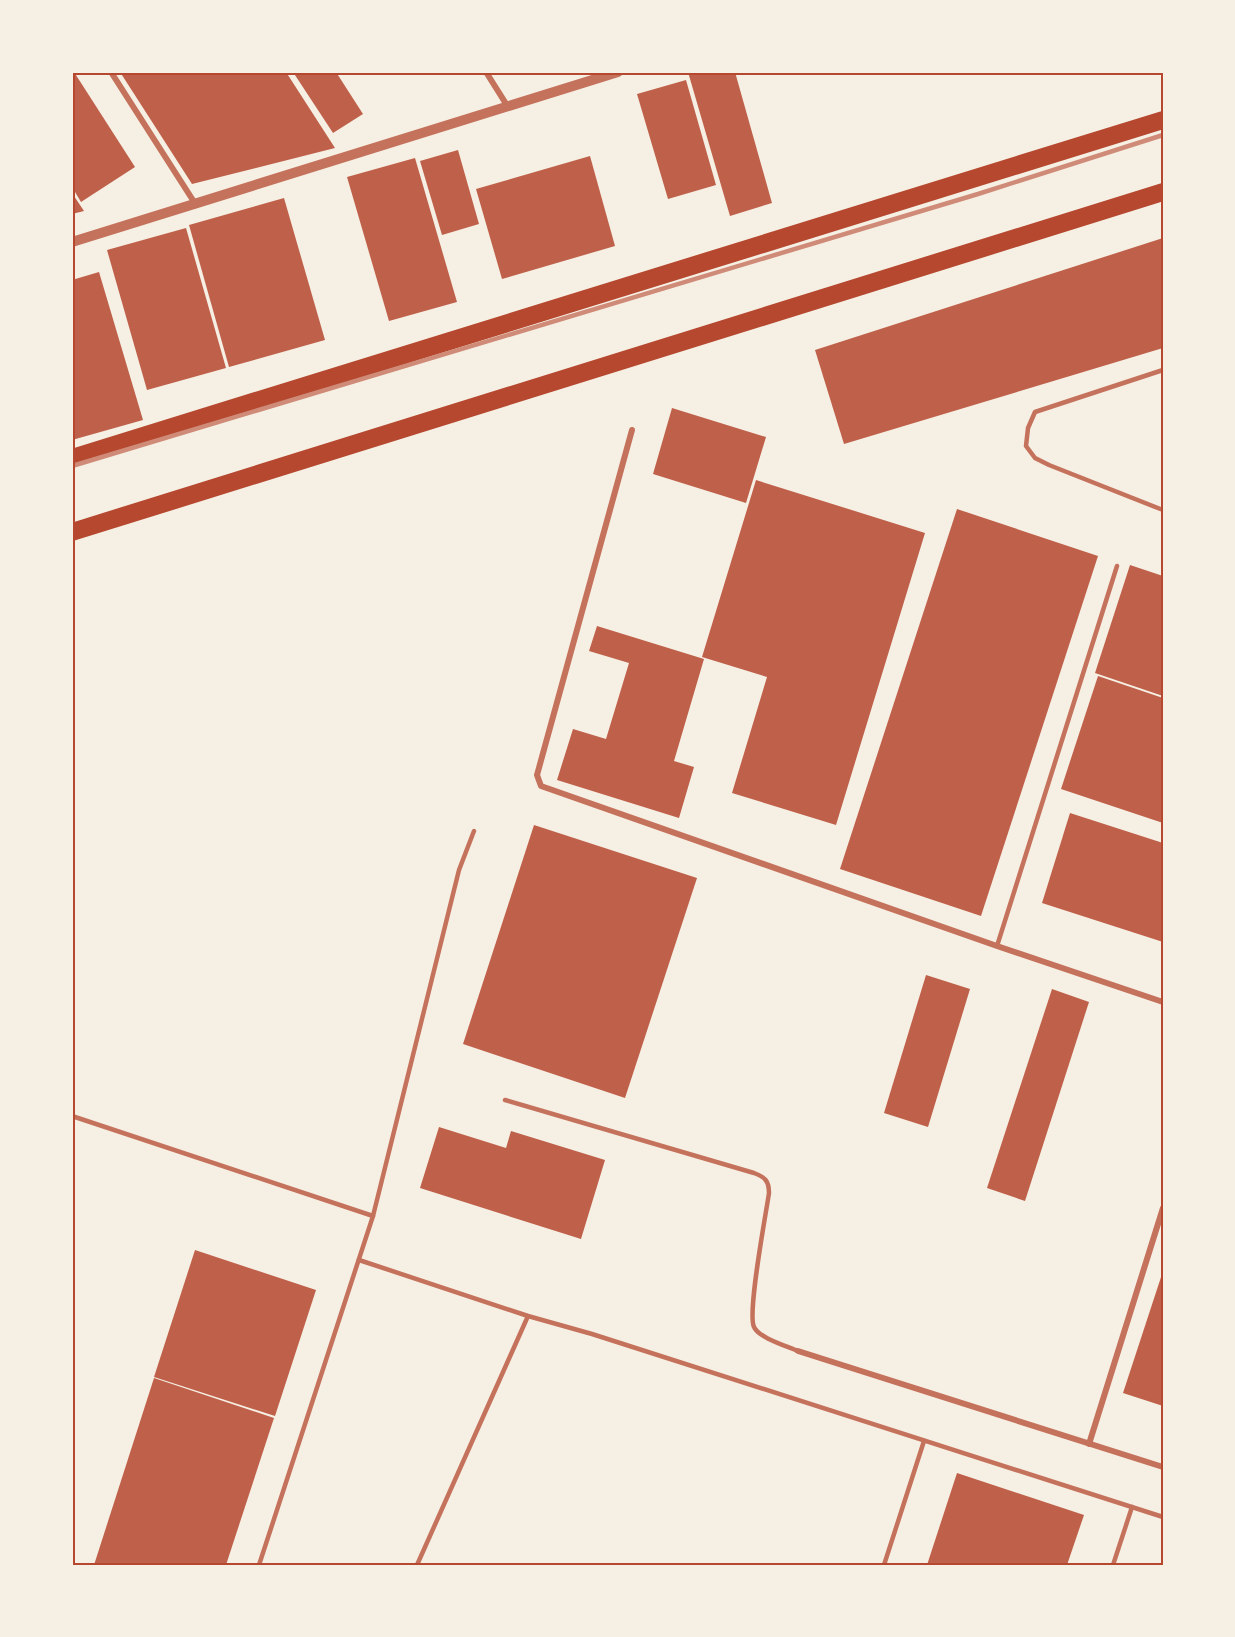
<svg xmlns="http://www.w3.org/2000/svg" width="1235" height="1637" font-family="'Nunito Sans',sans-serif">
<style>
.building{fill:#bf614a}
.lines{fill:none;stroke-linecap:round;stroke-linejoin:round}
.service{stroke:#c5725c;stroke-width:4.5}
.minor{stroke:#c5725c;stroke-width:6}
.tertiary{stroke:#c5725c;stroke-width:10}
.motorway{stroke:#b5482f;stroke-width:18}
.rail{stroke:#cf8b77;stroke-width:4.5}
.neatline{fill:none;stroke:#b5482f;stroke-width:2}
</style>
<rect width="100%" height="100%" fill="#f6efe4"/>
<g class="building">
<path d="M72,72H74L135,167L81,202L72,187Z"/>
<path d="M120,72H286L335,148L192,184Z"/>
<path d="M293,72H336L363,114L333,133Z"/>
<path d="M688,72H735L772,203L730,216Z"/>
<path d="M686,80L716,185L668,199L637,94Z"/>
<path d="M458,150L479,224L442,235L420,161Z"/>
<path d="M590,156L615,246L502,279L476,189Z"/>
<path d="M415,158L457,302L389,321L347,177Z"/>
<path d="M72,193L84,211L72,214Z"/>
<path d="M284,198L325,340L229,367L189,225Z"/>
<path d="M186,228L226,368L147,390L107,250Z"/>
<path d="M1163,238V348L844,444L815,350Z"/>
<path d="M99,272L143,420L72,440V280Z"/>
<path d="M672,408L766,437L746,503L653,474Z"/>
<path d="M756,480L925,533L836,825L732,793L767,677L702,657Z"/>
<path d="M957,509L1098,556L981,916L840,869Z"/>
<path d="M1130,565L1163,576V696L1095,673Z"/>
<path d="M597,626L704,659L674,761L694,767L679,818L557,780L573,729L606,739L629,663L589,651Z"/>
<path d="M1098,676L1163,698V823L1061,789Z"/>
<path d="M1070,813L1163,843V942L1042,903Z"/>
<path d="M534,825L697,878L625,1098L463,1044Z"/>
<path d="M926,975L970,989L928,1127L884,1113Z"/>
<path d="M1052,989L1089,1002L1025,1201L987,1188Z"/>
<path d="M439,1127L506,1148L511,1131L605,1160L581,1239L420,1188Z"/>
<path d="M195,1250L316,1290L275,1416L154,1377Z"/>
<path d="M1163,1271V1406L1123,1393Z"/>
<path d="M154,1378L274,1418L226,1565H94Z"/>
<path d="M957,1473L1084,1515L1067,1565H927Z"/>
</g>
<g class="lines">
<g class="service">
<path d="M1163,370L1035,412L1028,428L1026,446L1035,458L1049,465L1163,510"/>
<path d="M997,946L1117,566"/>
<path d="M505,1100L754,1173C765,1177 769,1181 769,1193C766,1214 747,1313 754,1327C759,1338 787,1346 798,1351"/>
<path d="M72,1116L373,1216"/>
<path d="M359,1260L528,1316L592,1334L1163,1517"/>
<path d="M259,1565L373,1216L459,870L474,831"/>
<path d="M417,1565L528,1316"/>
<path d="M884,1565L924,1441"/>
<path d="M1113,1565L1132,1507"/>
</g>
<g class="minor">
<path d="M111,72L196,205"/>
<path d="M486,72L508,107"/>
<path d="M632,430L537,775L541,786L997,946L1163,1002"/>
<path d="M798,1351L1163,1467"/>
<path d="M1089,1444L1163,1208"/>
</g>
<path class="tertiary" d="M72,242L618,72"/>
<g class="motorway">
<path d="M72,458L1163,120"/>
<path d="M72,532L1163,192"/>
</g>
<path class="rail" d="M72,466L978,194L1163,135"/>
</g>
<rect width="1235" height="1637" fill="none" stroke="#f6efe4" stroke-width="147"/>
<rect x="74" y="74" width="1088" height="1490" class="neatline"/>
</svg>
